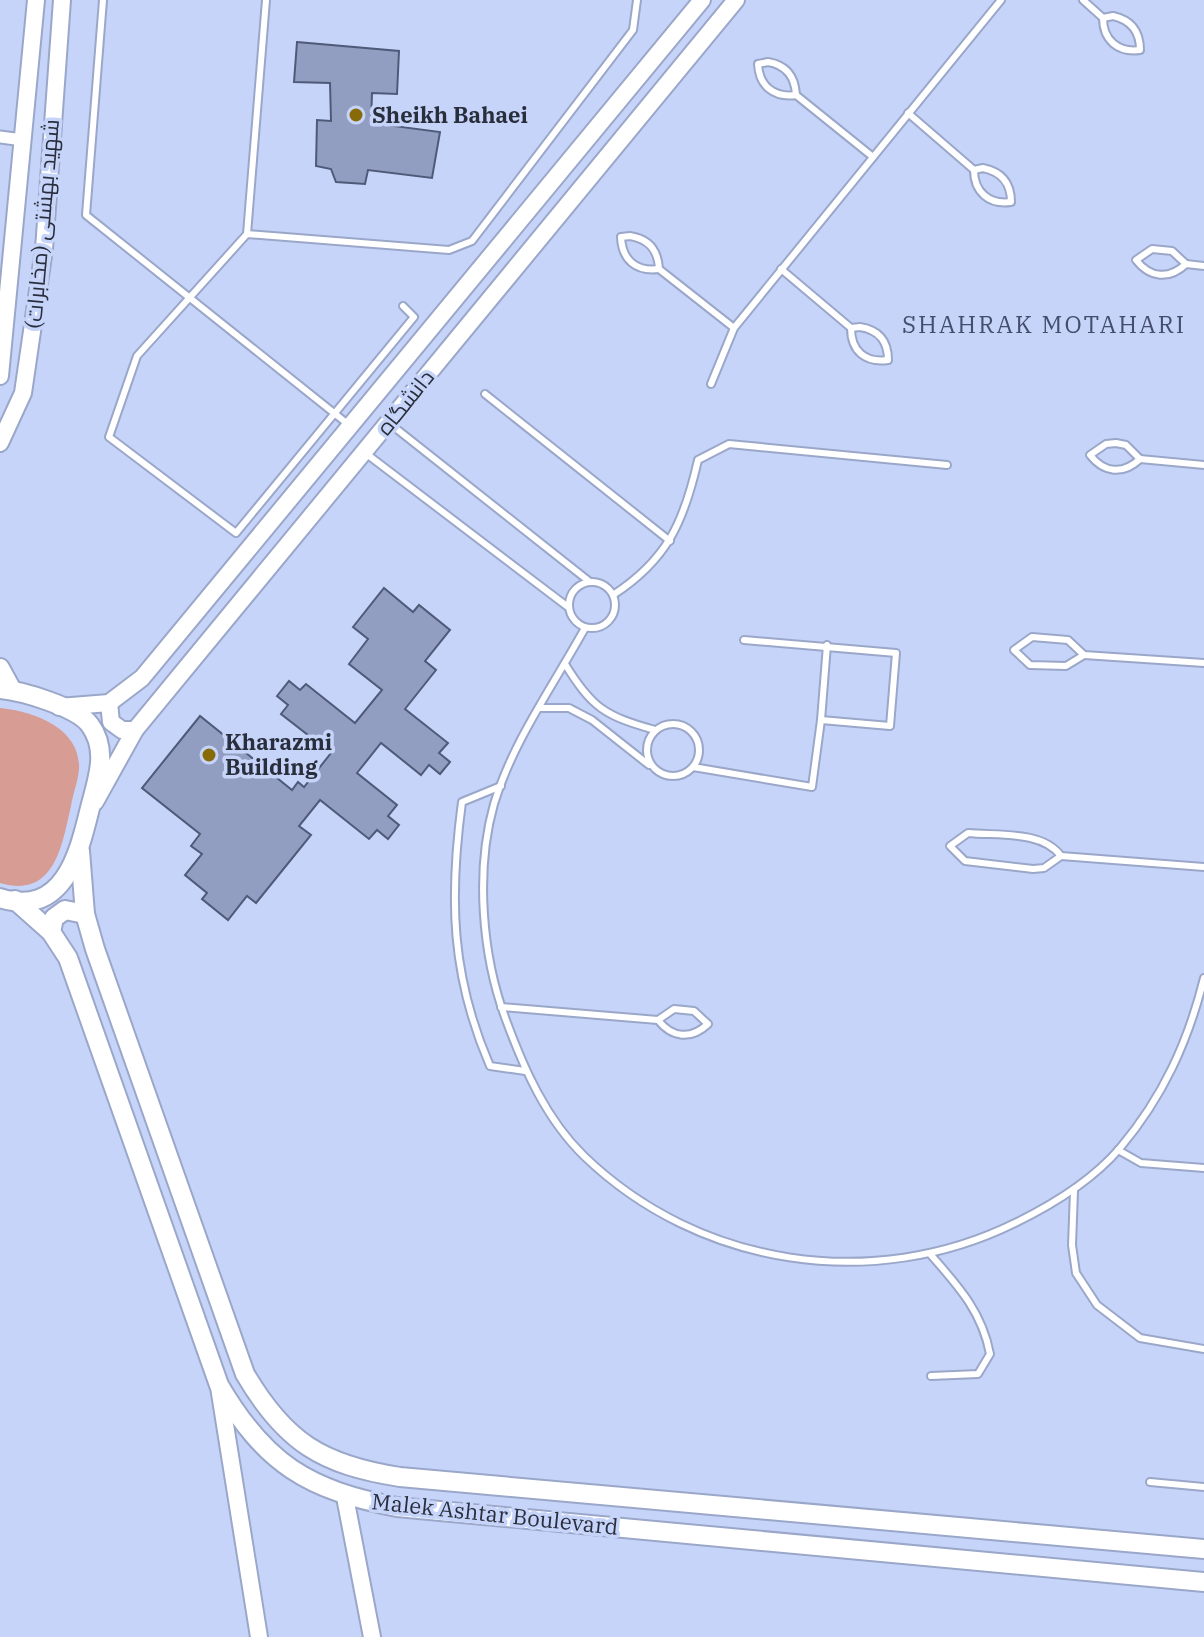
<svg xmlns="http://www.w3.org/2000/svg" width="1204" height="1637" font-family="'IBM Plex Serif',Cairo,serif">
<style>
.green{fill:#d79d94}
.building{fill:#929ec1;stroke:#4f5a79;stroke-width:2}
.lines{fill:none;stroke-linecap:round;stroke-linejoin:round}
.service-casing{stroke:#9aa7c9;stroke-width:10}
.minor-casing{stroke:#9aa7c9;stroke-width:15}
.secondary-casing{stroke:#9aa7c9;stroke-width:20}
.primary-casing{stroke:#9aa7c9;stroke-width:22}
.service{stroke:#fff;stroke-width:6}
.minor{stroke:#fff;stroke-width:11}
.secondary{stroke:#fff;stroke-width:16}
.primary{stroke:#fff;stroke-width:18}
.poi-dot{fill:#886b09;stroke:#c7d4f9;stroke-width:3}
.labels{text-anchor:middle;stroke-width:7;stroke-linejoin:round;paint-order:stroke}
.poi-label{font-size:22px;font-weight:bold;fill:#292e3c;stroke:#c7d4f9;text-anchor:start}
.street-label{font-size:22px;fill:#292e3c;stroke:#c7d4f9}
.neighbourhood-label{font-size:24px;letter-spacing:2px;fill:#434d6c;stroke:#c7d4f9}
</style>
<rect width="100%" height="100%" fill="#c7d4f9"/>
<path class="green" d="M0,708C31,711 77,726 79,764C80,776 73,793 71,806C62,845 55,899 0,883Z"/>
<g class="building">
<path d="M297,42L399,51L397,94L372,93L371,123L440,132L432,178L368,170L365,184L336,182L331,169L316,166L317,120L331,121L330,83L294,82Z"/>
<path d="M384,588L413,612L419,605L450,630L425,661L436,670L405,709L448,743L439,753L450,762L440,774L429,765L421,775L381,743L357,773L397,805L388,816L399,825L388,839L377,830L369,839L320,800L299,826L311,835L256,903L247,896L228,920L202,899L207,893L185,875L202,854L191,846L200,834L142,788L200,716L292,790L298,782L304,787L331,753L281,714L288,705L277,696L289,681L300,690L306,684L355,723L382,690L349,664L368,639L353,627Z"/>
</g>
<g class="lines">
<g class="service-casing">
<g id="service">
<path d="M103,0L86,215L349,425"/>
<path d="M1083,0L1103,18"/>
<path d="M1113,16C1131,20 1140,31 1140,50C1118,53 1103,40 1103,18Z"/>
<path d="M768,62C786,65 795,76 796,95C774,98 759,86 758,64Z"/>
<path d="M796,95L873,157"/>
<path d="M908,113L974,170"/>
<path d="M983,168C1002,172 1011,183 1011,202C989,205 974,192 974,170Z"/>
<path d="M247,234L266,0"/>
<path d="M630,236C649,239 658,250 659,269C636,272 622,260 621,237Z"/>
<path d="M1152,249L1172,251L1186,264C1169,280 1150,278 1136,260Z"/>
<path d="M1186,264L1204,266"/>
<path d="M659,269L734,328"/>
<path d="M781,269L851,328"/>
<path d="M403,306L414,317L236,533L109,437L137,356L247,234L449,250L472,241L633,30L637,0"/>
<path d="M860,327C879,330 888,341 888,360C865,363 851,351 851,328Z"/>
<path d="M711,384L734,328L1001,0"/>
<path d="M485,394L670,541"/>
<path d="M389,423L590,582"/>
<path d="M1116,443L1126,445L1140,459C1123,475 1104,473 1090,455L1106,444Z"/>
<path d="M364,452L568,607"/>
<path d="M1140,459L1204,465"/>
<circle cx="592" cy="605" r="23"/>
<path d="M613,595C667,560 684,522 698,460L729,444L947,465"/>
<path d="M585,628C553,686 513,741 494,804C475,871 482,956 506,1020C524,1069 546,1119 584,1156C699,1267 873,1293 1015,1223C1054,1204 1092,1181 1120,1148C1163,1097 1188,1042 1204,978"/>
<path d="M1032,637L1068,640L1084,655L1066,666L1030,665L1014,650Z"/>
<path d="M1084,655L1204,663"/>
<path d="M565,664C592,708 605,716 655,730"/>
<path d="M539,708H569L592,720L649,765"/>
<path d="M821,720L827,645"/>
<circle cx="673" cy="750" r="26"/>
<path d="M693,767L812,787L821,720L890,726L896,653L744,640"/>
<path d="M501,786L462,802C449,898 451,976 490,1066L525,1071"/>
<path d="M968,833C997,836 1042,830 1061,856L1044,868L1033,869L965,861L950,846Z"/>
<path d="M1061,856L1204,867"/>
<path d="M501,1007L658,1020"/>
<path d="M674,1009L694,1011L708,1024C691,1040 672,1038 658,1020Z"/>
<path d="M1118,1150L1141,1163L1204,1168"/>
<path d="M1074,1191L1072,1245L1076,1273L1097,1305L1140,1338L1204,1349"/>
<path d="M931,1376L978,1374L990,1354C982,1312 959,1287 931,1255"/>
<path d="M1150,1482L1204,1487"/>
</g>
</g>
<g class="minor-casing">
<path id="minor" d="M0,137L23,140"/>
</g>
<g class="secondary-casing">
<g id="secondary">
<path d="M0,376L36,0"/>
<path d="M0,443L23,393L44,249L62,0"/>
<path d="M109,703L111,722L122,730H135"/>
<path d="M59,707L109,703L142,678L702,0"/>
<path d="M95,802L135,730L736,0"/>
<path d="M219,1387L259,1637"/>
<path d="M345,1497L372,1637"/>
</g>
</g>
<g class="primary-casing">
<g id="primary">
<path d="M0,668L12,690"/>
<path d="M0,689C22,691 77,707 90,725C109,751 97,780 90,808C79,853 64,918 0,898"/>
<path d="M80,851L85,914L95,949L245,1374C285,1442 322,1465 400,1477L1204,1549"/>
<path d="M15,900L51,932L68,958L219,1385C265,1464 308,1490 397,1507L1204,1582"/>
<path d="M51,932L54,918L65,910L85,914"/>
</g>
</g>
<use href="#service" class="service"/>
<use href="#minor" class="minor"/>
<use href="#secondary" class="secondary"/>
<use href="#primary" class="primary"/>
</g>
<g class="poi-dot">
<circle cx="356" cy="115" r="8"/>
<circle cx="209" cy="755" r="8"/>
</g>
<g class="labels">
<g class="poi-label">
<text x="372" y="123">Sheikh Bahaei</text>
<text x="225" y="750">Kharazmi<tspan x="225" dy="25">Building</tspan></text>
</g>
<g class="street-label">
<text transform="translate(42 224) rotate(-85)" y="8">شهید بهشتی (مخابرات)</text>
<text transform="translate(405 402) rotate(-51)" y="8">دانشگاه</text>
<text transform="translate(495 1514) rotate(6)" y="8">Malek Ashtar Boulevard</text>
</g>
<g class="neighbourhood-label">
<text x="1044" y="333">SHAHRAK MOTAHARI</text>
</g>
</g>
</svg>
